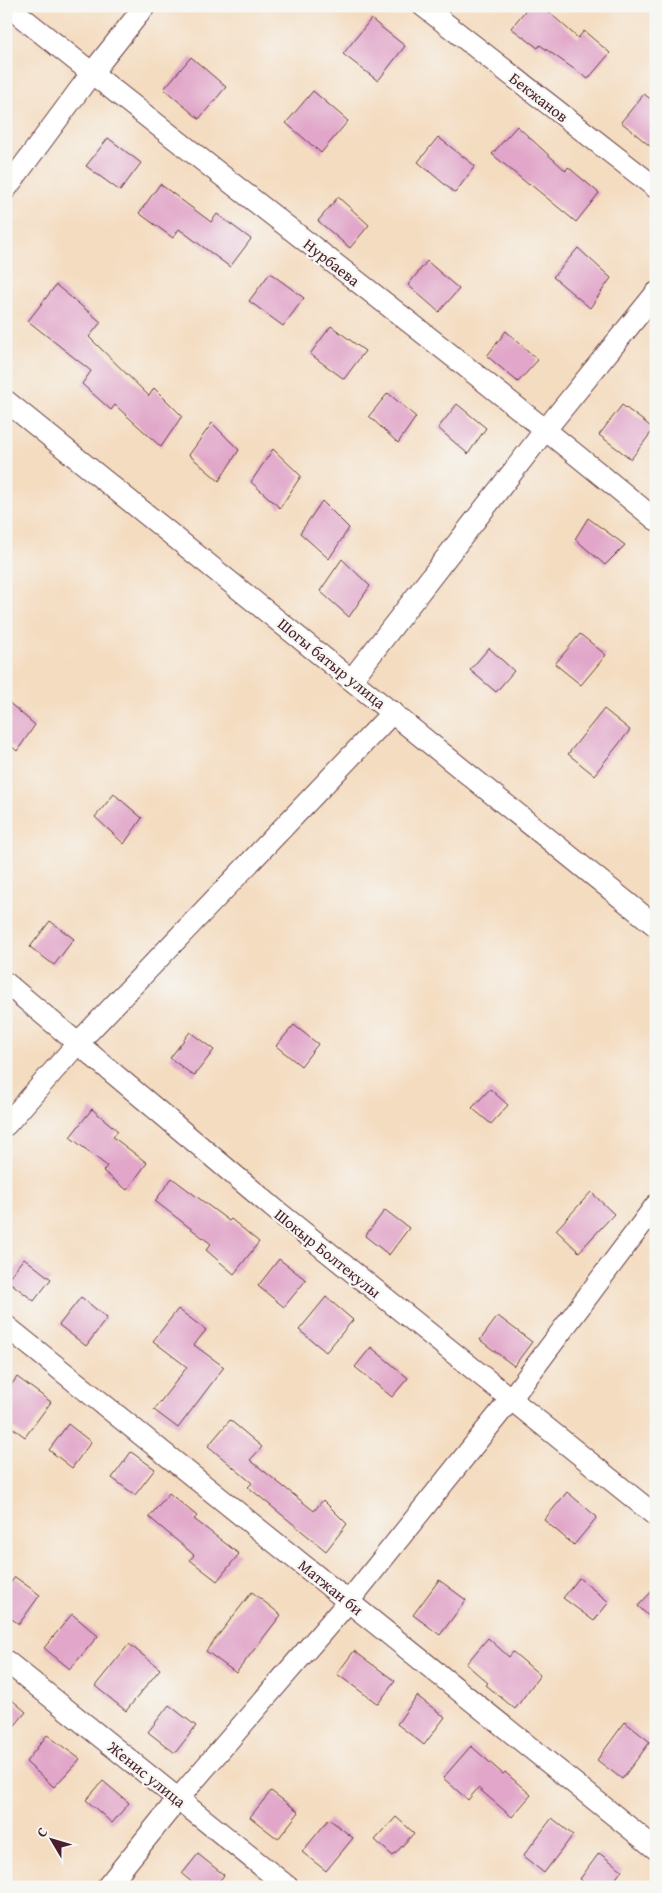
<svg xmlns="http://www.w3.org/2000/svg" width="662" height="1893" font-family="'Gentium Book Plus',serif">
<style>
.building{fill:#e1a6c9}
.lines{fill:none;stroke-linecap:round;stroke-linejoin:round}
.minor-casing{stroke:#643b41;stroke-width:23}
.minor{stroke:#fff;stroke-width:21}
.labels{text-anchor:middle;stroke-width:4.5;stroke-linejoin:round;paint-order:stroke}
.street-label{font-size:16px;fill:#4a1f2b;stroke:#f6f6f2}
</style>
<rect width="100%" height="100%" fill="#f6f6f2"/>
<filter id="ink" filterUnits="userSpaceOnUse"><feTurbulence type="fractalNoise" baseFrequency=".02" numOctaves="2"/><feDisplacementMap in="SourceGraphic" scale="10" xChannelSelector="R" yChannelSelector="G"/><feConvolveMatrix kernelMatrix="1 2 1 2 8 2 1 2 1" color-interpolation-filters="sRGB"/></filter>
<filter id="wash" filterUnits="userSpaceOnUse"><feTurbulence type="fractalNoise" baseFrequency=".0096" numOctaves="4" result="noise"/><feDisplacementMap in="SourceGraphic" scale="20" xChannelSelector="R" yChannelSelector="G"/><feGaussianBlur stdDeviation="1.12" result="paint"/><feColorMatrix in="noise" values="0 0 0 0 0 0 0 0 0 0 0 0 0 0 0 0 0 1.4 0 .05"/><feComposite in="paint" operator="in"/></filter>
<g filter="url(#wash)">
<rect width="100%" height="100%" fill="#f4dcc0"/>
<g id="blocks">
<g class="building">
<path d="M529,6H542L578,38L584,31L610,53L588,79L540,45L538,48L511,28Z"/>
<path d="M371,19L405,46L378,81L343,54Z"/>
<path d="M191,57L226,87L199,119L164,89Z"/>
<path d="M313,91L348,121L321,153L286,123Z"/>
<path d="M644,94L656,103V151L621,122Z"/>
<path d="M517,126L566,171L568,167L599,193L576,222L530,184L529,185L492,154Z"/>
<path d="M438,137L475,166L455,193L418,162Z"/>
<path d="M108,138L141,163L120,191L86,166Z"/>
<path d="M160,184L211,222L217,214L251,239L230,267L179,229L173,238L139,213Z"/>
<path d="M338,197L369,225L350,248L318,221Z"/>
<path d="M578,248L611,278L590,308L553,277Z"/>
<path d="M427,261L459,289L439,312L408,285Z"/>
<path d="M270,273L304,298L283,326L249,301Z"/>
<path d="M56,285L101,322L89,337L149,396L154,388L182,416L161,447L115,405L111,410L82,384L91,371L28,321Z"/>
<path d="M331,326L365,351L344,379L310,354Z"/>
<path d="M506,331L538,360L518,382L487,356Z"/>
<path d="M388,393L416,417L398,443L369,416Z"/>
<path d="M457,404L486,428L468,454L438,428Z"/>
<path d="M622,405L654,429L631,459L599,435Z"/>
<path d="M212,423L239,450L219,481L189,455Z"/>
<path d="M273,449L301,476L280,508L251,482Z"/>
<path d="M322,501L349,528L329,559L300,533Z"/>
<path d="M588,518L625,545L605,565L575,539Z"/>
<path d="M342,559L370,586L349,617L320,591Z"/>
<path d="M580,634L606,655L581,685L555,664Z"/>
<path d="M489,648L514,671L496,692L470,670Z"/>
<path d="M6,700L35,725L17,751L6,741Z"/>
<path d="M604,709L630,730L594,775L568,754Z"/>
<path d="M114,794L142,818L124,844L95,817Z"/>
<path d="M50,921L74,939L54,965L30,947Z"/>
<path d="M294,1025L318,1044L301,1066L276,1046Z"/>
<path d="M190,1032L214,1050L194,1076L170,1058Z"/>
<path d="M490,1089L508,1105L491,1124L472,1108Z"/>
<path d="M92,1109L118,1131L113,1137L147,1163L127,1190L103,1171L107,1166L70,1137Z"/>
<path d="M172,1178L229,1221L231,1219L259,1242L234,1274L206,1250L211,1244L155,1201Z"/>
<path d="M591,1192L614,1214L579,1252L556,1230Z"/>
<path d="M385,1210L409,1228L389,1255L365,1236Z"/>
<path d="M24,1258L51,1279L34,1301L7,1280Z"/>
<path d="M279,1259L306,1280L284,1307L258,1286Z"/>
<path d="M81,1297L107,1318L86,1346L59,1325Z"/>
<path d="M326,1297L353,1320L326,1352L299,1330Z"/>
<path d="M178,1309L206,1330L194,1345L224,1367L178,1428L154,1410L187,1367L153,1341Z"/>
<path d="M498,1316L532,1342L514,1366L480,1340Z"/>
<path d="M371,1347L408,1378L392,1397L355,1367Z"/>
<path d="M17,1377L51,1402L25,1437L6,1423V1392Z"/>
<path d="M230,1420L262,1447L250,1460L314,1511L323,1500L347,1524L326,1551L248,1487L252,1483L208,1446Z"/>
<path d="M68,1424L91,1442L72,1468L49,1450Z"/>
<path d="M131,1452L155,1469L135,1495L112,1478Z"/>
<path d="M567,1492L597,1517L574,1545L544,1520Z"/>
<path d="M169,1493L197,1516L194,1519L239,1554L217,1581L190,1560L194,1555L149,1517Z"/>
<path d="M15,1577L40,1595L19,1624L6,1615V1589Z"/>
<path d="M579,1578L609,1602L594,1621L563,1598Z"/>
<path d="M439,1580L466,1600L440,1635L413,1615Z"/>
<path d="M656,1587V1623L638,1606Z"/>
<path d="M252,1592L281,1615L236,1673L206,1651Z"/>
<path d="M72,1614L98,1636L70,1669L44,1648Z"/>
<path d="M488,1638L509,1657L513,1652L540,1675L515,1709L486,1685L488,1683L466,1664Z"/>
<path d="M129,1644L160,1669L126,1711L95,1686Z"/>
<path d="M354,1651L395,1681L378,1704L337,1674Z"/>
<path d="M6,1695L26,1712L6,1736Z"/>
<path d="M417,1696L445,1717L424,1745L397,1724Z"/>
<path d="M169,1705L196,1726L175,1753L148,1732Z"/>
<path d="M625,1722L650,1742L622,1779L597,1760Z"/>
<path d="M47,1735L80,1759L54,1787L26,1762Z"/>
<path d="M471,1746L503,1774L505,1772L531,1795L512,1817L478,1788L468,1800L443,1778Z"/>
<path d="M103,1781L129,1803L112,1823L86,1800Z"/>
<path d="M271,1791L299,1812L278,1839L250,1817Z"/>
<path d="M396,1817L414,1833L393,1856L375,1840Z"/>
<path d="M552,1818L573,1835L544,1873L523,1856Z"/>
<path d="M329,1819L353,1838L326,1871L302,1852Z"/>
<path d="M599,1853L622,1870L610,1887H590L580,1879Z"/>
<path d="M198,1854L224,1875L215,1887H198L182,1874Z"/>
</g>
</g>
</g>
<g filter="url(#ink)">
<use href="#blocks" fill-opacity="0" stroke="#643b41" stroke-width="1"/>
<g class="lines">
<g class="minor-casing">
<g id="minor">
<path d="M8,6C222,179 443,344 656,520"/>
<path d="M423,6L656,188"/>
<path d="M6,189L91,74L145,6"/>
<path d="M6,401L656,926"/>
<path d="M352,679L546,429L656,293"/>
<path d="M6,983L277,1211L656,1516"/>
<path d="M6,1125L78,1043L393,712"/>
<path d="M6,1326L656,1849"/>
<path d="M6,1661L288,1887"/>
<path d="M107,1887L178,1799L349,1601L510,1400L656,1205"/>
</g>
</g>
<use href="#minor" class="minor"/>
</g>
</g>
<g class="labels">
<g class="street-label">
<text transform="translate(539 97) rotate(38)" y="6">Бекжанов</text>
<text transform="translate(332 262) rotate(38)" y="6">Нурбаева</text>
<text transform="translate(332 663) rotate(39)" y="6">Шогы батыр улица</text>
<text transform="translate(328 1253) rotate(39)" y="6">Шокыр Болтекулы</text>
<text transform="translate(331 1587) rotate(39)" y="6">Матжан би</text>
<text transform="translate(147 1774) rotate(39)" y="6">Женис улица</text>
</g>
</g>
<rect width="662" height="1893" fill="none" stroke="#f6f6f2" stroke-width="25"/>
<g transform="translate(52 1840) rotate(308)" stroke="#f6f6f2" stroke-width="4" paint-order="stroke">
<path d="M0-4L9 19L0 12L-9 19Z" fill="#4a1f2b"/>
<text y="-8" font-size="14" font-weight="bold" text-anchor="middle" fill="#4a1f2b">С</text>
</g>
</svg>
